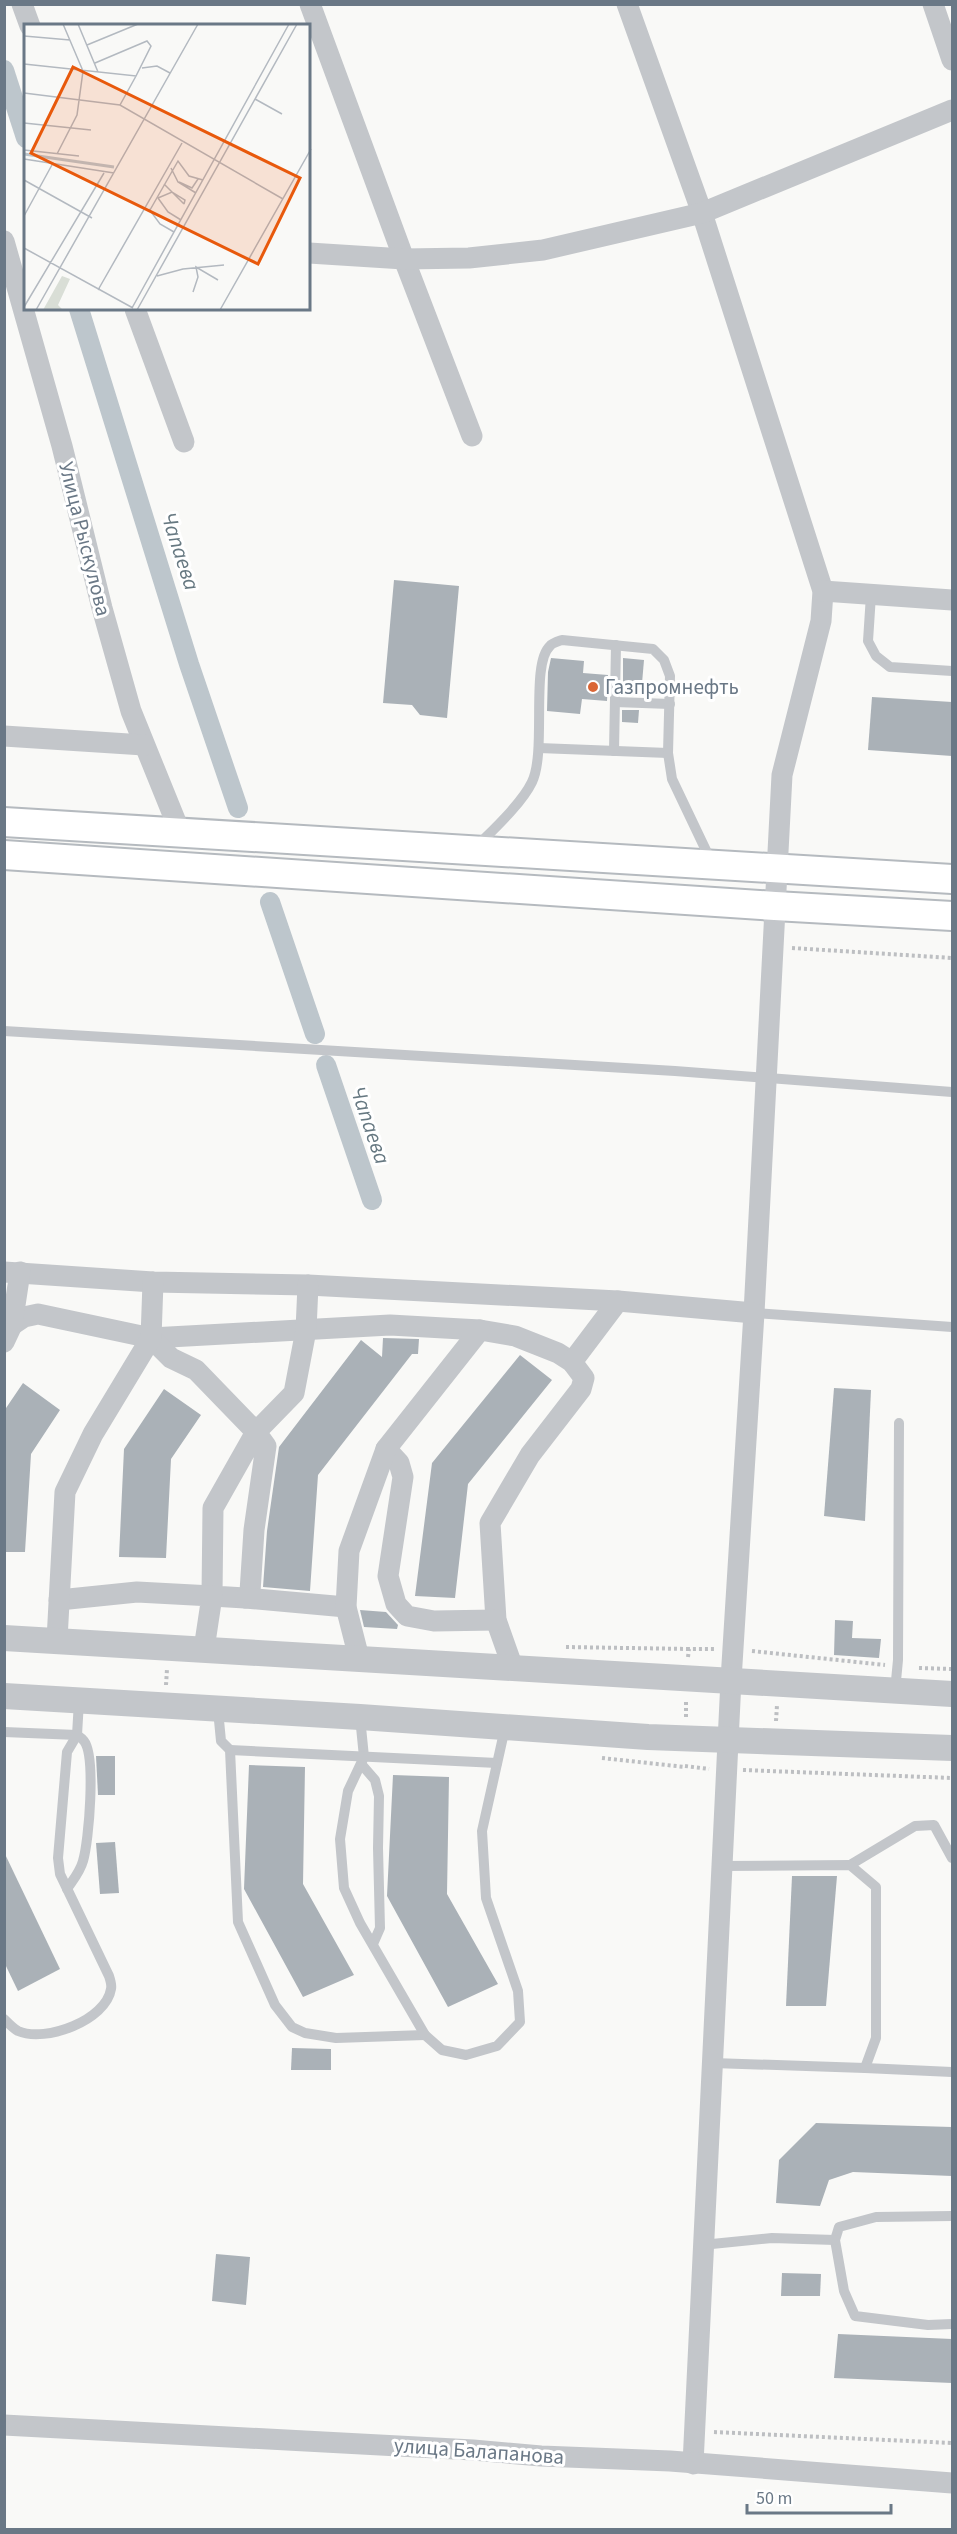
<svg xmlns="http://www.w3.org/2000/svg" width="957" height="2534" font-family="'Source Sans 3',sans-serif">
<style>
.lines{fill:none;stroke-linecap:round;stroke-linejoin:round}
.canal{stroke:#bdc6cc;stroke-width:20}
.building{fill:#aab1b7}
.secondary-casing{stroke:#b5babf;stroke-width:32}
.path{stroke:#bdbfc2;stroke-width:4;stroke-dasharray:3 3;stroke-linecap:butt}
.service{stroke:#c3c6ca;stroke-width:10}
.minor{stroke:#c3c6ca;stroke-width:21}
.tertiary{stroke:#c3c6ca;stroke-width:26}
.secondary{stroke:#fff;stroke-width:28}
.poi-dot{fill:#da6636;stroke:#fff;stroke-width:2}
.labels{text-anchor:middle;stroke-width:6;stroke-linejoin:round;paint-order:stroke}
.street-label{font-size:21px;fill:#6a7886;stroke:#fff}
.poi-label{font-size:21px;fill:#6a7886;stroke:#fff;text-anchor:start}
.water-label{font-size:22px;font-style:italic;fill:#667881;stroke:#fff}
.inset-river{fill:none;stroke:#bdc6cc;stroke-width:3}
.inset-road{fill:none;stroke:#b3b9c0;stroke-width:1.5}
.view{fill:#e8590c;fill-opacity:0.15;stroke:#e8590c;stroke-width:3}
.inset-edge{fill:none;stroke:#6a7886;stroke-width:3}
</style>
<rect width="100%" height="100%" fill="#f9f9f7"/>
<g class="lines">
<g class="canal">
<path d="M4,70L26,138"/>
<path d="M79,309L189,664L238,808"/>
<path d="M270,902L315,1034"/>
<path d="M326,1065L372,1200"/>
</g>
</g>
<g class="building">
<path d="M394,580L459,586L447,718L420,715L412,705L383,703Z"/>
<path d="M551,658L584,661L583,673L608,675L607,701L582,699L580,714L547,711L548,672Z"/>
<path d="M623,658L644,660L641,695H623Z"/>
<path d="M872,697L952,702V756L868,750Z"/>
<path d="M622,710H639L638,723L622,722Z"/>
<path d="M383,1338L419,1339L418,1354H412L318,1475L310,1591L263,1587L267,1531L279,1447L361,1340L382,1357Z"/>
<path d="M520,1355L552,1380L468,1484L455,1598L415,1596L432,1463Z"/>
<path d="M23,1383L60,1410L31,1454L25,1552H4V1411Z"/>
<path d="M834,1388L871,1390L865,1521L824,1516Z"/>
<path d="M164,1389L201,1415L171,1459L166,1558L119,1557L124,1449Z"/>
<path d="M360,1610L386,1612L398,1625L397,1629L364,1627Z"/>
<path d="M835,1620L853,1621L852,1638L881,1639L879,1658L834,1655Z"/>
<path d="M96,1756H115V1795H98Z"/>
<path d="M249,1765L305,1767L303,1884L354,1975L303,1997L244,1889Z"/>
<path d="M393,1775L449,1777L447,1894L498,1984L448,2007L387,1896Z"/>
<path d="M115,1842L119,1893L100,1894L96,1843Z"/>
<path d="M4,1852L60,1969L18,1991L4,1962Z"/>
<path d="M792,1876H837L826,2006H786Z"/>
<path d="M292,2048L331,2049V2070H291Z"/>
<path d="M816,2123L952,2127V2176L853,2172L829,2180L820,2206L776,2203L779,2160Z"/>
<path d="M216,2254L250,2257L246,2305L212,2301Z"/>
<path d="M782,2273L821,2274L820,2296H781Z"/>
<path d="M838,2334L952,2339V2383L834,2378Z"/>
</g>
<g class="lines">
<g class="secondary-casing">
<g id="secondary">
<path d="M4,822L952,879"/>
<path d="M4,855L775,906L952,916"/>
</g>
</g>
<g class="path">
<path d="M792,948L952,958"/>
<path d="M566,1647L689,1649"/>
<path d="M752,1651L885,1665"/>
<path d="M688,1657L689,1649H715"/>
<path d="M919,1668L952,1669"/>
<path d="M166,1685L167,1669"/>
<path d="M686,1717V1700"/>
<path d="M776,1721L777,1705"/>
<path d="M602,1758L685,1767"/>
<path d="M685,1766L709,1769"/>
<path d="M743,1770L952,1778"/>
<path d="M714,2432L952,2443"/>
</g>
<g class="service">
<path d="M871,595L868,641L876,656L890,667L952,671"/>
<path d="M615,702L670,704"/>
<path d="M539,748L668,753"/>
<path d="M614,751L616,645"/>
<path d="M477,846C494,829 522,803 532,782C547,751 530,664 550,646C552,643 559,641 562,640L653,649L664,660L670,676L668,753L672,779L712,863"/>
<path d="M4,1031L675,1071L952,1092"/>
<path d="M754,1313L952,1327"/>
<path d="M895,1691L898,1660L899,1423"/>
<path d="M218,1710L221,1741L230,1750L238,1922L275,2005L292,2027L305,2033L336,2038L425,2035"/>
<path d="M360,1717L364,1757L348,1791L340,1839L344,1888L360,1923L425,2035L442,2050L466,2055L497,2046L520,2022L518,1991L486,1898L482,1831L505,1728"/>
<path d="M4,1732L77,1735C80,1737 82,1738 84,1741C96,1756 89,1841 83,1861C80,1872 73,1880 67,1889"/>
<path d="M230,1750L497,1763"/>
<path d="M362,1765L375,1780L379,1796L378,1848L380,1928L373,1944"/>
<path d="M850,1865L915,1826L934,1825L952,1858"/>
<path d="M4,2019C8,2023 14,2029 18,2031C46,2043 106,2020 111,1989C112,1985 110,1979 109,1976L60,1874L58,1858L67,1752L77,1735L79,1701"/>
<path d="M713,2063L865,2068L876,2038V1887L850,1865L723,1866"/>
<path d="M865,2068L952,2072"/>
<path d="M952,2216L876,2217L839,2227L835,2240L844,2291L855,2316L928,2325L952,2324"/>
<path d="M702,2245L772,2238L835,2240"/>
</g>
<g class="minor">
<path d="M22,4L30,26"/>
<path d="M310,4L404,259L472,436"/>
<path d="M627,4L702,213L823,591L821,621L782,775L754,1313L731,1680L693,2464"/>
<path d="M933,4L952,60"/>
<path d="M4,241L62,446L102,608L131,711L180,832"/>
<path d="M309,253L404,259L469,258L543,250L702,213L952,110"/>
<path d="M135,309L184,442"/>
<path d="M823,591L952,600"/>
<path d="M4,736L144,745"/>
<path d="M4,1272L153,1282L308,1285L618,1301L754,1313"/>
<path d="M12,1325L24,1317L38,1314L151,1338L390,1325L480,1330L515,1336L558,1353L572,1362L584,1378L581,1389L530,1455L490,1523L496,1620L513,1668"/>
<path d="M151,1338L171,1358L196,1370L256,1432L266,1446L254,1530L250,1592L245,1598L212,1596L213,1508L256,1432L294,1393L306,1330L308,1285"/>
<path d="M4,1342L12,1325L20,1272"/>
<path d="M572,1362L618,1301"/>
<path d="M386,1449L399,1463L403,1477L388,1576L396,1604L407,1616L434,1621L496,1620"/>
<path d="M245,1598L346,1607"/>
<path d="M59,1600L137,1592L212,1596L204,1649"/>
<path d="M57,1640L65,1492L93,1434L151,1338L153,1282"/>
<path d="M359,1658L346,1607L349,1551L386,1449L480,1330"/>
<path d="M4,2425L473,2450L541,2456L670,2461L952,2483"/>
</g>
<g class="tertiary">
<path d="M4,1638L952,1694"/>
<path d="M4,1696L360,1717L648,1737L952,1748"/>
</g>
<use href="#secondary" class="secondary"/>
</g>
<circle class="poi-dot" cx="593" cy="687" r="6"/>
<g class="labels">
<g class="street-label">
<text transform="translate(85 539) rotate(76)" y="7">Улица Рыскулова</text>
<text transform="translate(479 2451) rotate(4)" y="7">улица Балапанова</text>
</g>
<g class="poi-label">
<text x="605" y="694">Газпромнефть</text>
</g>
<g class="water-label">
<text transform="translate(181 551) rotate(72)" y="8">Чапаева</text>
<text transform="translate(371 1125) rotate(71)" y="8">Чапаева</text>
</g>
</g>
<g transform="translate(24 24)">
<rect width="286" height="286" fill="#f9f9f7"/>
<path d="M38,252L46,255L34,281L39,286H19Z" fill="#d9ded6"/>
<path class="inset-river" d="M0,130L90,143"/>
<path class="inset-road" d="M54,0L74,48M0,12L46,16M63,21L114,0M0,40L112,52L127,22L123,17L71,39M118,44L133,42L146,49M0,69L96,81L259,175M231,75L258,90M96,81L112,52M0,99L67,106M0,126L55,132M33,130L53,91L59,47L39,0M0,135L90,149M147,144L154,158L172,169M0,156L68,194M155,158L168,164L174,155M140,160L160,180M134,174L144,188L157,196M134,174L148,168L161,176L160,180M125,185L136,200L150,208M126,186L154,137L165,152L179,156M0,192L29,139M0,224L109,284M133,252L159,245L200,241M74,266L158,119M169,268L174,253L172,243L194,256M0,283L80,149M108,284L265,0M12,286L174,0M113,286L273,0M196,286L287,125"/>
<path class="view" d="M49,43L276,154L234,240L7,129Z"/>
<rect width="286" height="286" class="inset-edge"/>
</g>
<rect width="957" height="2534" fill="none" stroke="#6a7886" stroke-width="12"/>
<path d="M747 2504v9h144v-9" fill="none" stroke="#6a7886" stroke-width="3"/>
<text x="756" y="2504" font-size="18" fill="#6a7886" stroke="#ffffff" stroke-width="4.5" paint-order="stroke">50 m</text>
</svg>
